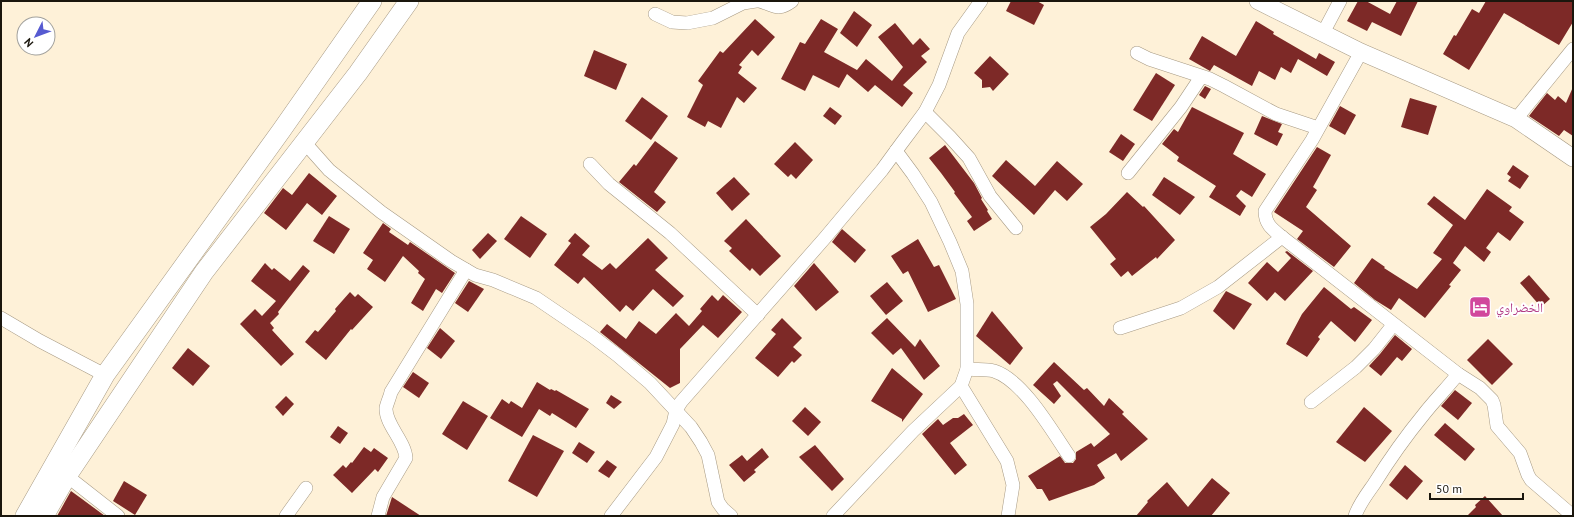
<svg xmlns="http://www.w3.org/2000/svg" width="1574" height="517" font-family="'PT Sans','Noto Naskh Arabic',sans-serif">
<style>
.building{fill:#7d2927}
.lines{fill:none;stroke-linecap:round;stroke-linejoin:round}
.minor-casing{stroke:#a79a84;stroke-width:14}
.tertiary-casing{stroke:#a79a84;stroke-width:18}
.secondary-casing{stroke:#a79a84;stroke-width:20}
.minor{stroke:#fff;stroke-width:13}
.tertiary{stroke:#fff;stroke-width:17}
.secondary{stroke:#fff;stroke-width:19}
.labels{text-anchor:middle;stroke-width:4;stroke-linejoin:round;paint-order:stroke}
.hotel-label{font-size:13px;fill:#b23c85;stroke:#fff;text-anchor:start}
</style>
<rect width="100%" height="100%" fill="#fef1d8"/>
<g class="building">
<path d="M1011,1H1037L1044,5L1034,25L1006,11Z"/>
<path d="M1358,1H1366L1390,14L1397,1H1418L1401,36L1372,22L1367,31L1347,21Z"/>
<path d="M1486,1H1573V22L1559,45L1504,13L1469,70L1443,54L1454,35L1456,36L1472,9L1479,13Z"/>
<path d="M854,11L872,25L857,47L840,33Z"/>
<path d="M755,19L775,37L758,56L752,50L739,65L742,67L738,73L757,88L744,103L737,97L721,128L708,121L705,127L687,117L703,85L698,81L720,51L723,53Z"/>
<path d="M821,19L838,29L824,52L857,70L866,59L892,81L903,67L878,37L895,23L913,45L920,38L930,49L921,56L927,62L903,85L913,93L902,107L875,85L868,92L847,74L839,88L813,75L805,91L781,79L800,42L805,44Z"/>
<path d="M1256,21L1274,32L1273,34L1316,59L1319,53L1335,62L1327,76L1298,59L1291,73L1281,67L1275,80L1259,71L1252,86L1214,65L1210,71L1189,59L1202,36L1236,56Z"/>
<path d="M594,50L627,64L616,90L584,76Z"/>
<path d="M990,56L1009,74L993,91L990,87L982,88V80L974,73Z"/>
<path d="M1156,73L1175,85L1152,121L1133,110Z"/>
<path d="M1205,86L1211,89L1205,99L1199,95Z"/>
<path d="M1573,87V136L1564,130L1559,136L1529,116L1547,93L1555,100L1558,96L1566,103Z"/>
<path d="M642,97L668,116L651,140L625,121Z"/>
<path d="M1410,98L1437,106L1428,135L1401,127Z"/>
<path d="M1340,106L1356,115L1345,135L1329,126Z"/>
<path d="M830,107L842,116L835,125L823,116Z"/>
<path d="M1192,107L1244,133L1233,154L1266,174L1252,197L1241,190L1236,196L1246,206L1240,216L1209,197L1216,186L1177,161L1179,157L1162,144L1174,129L1178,132Z"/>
<path d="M1262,116L1282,124L1278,132L1283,134L1277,146L1254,134Z"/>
<path d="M1121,134L1135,144L1123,161L1109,152Z"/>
<path d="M655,141L678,158L654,192L666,202L657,212L619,182L634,164L636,166Z"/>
<path d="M795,142L813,160L796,179L791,174L788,177L774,164Z"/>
<path d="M945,145L974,183L982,198L981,199L988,210L987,211L992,219L974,231L967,221L972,217L954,193L955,192L941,173L929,158Z"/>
<path d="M1317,147L1331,155L1313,187L1317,190L1306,207L1351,246L1334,267L1297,239L1303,231L1274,212Z"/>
<path d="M1006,160L1035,186L1057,161L1083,184L1067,201L1055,190L1034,215L992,176Z"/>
<path d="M1513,165L1529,176L1520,189L1508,181L1511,177L1507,174Z"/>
<path d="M309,173L337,196L322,215L307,203L286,230L264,213L283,188L292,195Z"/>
<path d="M734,177L750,194L732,211L716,193Z"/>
<path d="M1164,177L1195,197L1180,215L1152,195Z"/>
<path d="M1487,189L1512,207L1509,211L1524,222L1510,241L1498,232L1486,248L1491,252L1484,262L1465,246L1453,263L1461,270L1449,285L1451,286L1425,318L1399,298L1391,310L1375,300L1354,283L1372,258L1385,267L1384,268L1417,289L1442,259L1433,253L1453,225L1427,204L1434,196L1465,220Z"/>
<path d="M1127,192L1143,207L1144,206L1175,240L1157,259L1156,257L1132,276L1128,271L1121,277L1110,264L1116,259L1090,227L1106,214Z"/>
<path d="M329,216L350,229L334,254L313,241Z"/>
<path d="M521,216L547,234L530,258L504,239Z"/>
<path d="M746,219L781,256L760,276L752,268L750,271L729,251L732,248L724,241Z"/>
<path d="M383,223L391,229L389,232L408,245L410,242L455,273L442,293L436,289L423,311L411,303L425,279L418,273L419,271L403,256L385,282L367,269L373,260L363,253Z"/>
<path d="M842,229L866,250L855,263L832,242Z"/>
<path d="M488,233L497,241L480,259L472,250Z"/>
<path d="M575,233L590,246L582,255L602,270L610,263L616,269L648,238L668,258L655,270L684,296L673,307L653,289L633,311L626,305L620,312L584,277L578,284L554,265L571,243L568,241Z"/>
<path d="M918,239L934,267L939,265L956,299L928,312L908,271L903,274L891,256Z"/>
<path d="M1287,251L1313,271L1285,301L1275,292L1267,301L1248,283L1267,262L1278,272L1291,258L1285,252Z"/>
<path d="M265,263L272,270L274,268L290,281L303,265L310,271L278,312L279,314L270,323L274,328L272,330L294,354L281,366L240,324L255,309L262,316L276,301L251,281Z"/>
<path d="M814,263L839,292L816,311L794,286Z"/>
<path d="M1529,275L1550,299L1541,307L1520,283Z"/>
<path d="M469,281L484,289L468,312L455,303Z"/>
<path d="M887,282L903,301L886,315L870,296Z"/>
<path d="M1324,287L1351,309L1354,307L1372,320L1355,342L1331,321L1318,337L1320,339L1307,357L1286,344L1302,314Z"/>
<path d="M1226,291L1252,304L1234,330L1213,311Z"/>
<path d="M350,292L355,297L358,294L373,307L352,330L351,329L326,360L305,342L315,330L318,332L336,311L335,309Z"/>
<path d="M712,295L718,301L723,295L742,312L718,338L703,325L680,349V383L670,388L600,332L607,324L626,339L639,321L656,334L676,313L689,326L702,311L700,309Z"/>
<path d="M992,311L1023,348L1010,365L976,336Z"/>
<path d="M782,318L802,338L793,347L802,355L794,363L792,361L778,377L755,358L776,334L771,330Z"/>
<path d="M887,318L915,347L920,339L940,366L924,380L901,348L893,355L871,333Z"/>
<path d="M440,328L455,341L441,359L427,348Z"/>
<path d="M1395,335L1412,349L1402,361L1397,357L1381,376L1369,366L1380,354Z"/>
<path d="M1488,339L1513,364L1492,385L1467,360Z"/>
<path d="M188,348L210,366L193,386L172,368Z"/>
<path d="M1054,362L1084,390L1087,388L1104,406L1109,398L1124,412L1122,414L1148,439L1121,461L1116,453L1097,465L1105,478L1094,485L1049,501L1042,489H1037L1028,476L1060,456L1065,463H1073L1076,459V452L1091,443L1094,447L1110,434L1057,381L1053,384L1061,396L1054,404L1033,385Z"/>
<path d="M892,368L923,394L902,422V419L871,401Z"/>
<path d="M413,372L429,383L419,398L403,387Z"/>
<path d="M537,382L550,390L551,389L555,391L556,390L589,409L576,428L552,413L550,416L539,409L522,437L490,418L502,399L509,404L511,401L522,408Z"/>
<path d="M1455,390L1472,403L1458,420L1441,406Z"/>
<path d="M611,395L622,402L614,409L606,403Z"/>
<path d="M286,396L294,404L283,416L275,407Z"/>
<path d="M463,401L488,416L467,450L442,434Z"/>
<path d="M805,407L821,422L808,436L792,421Z"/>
<path d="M1364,407L1392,431L1365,462L1336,442Z"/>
<path d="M964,414L973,425L950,443L967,465L955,475L922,434L938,419L943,425L953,418H958Z"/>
<path d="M1445,423L1475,449L1465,461L1434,435Z"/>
<path d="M338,426L348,433L340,444L330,437Z"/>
<path d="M533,435L564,451L537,497L508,481Z"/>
<path d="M579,442L595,452L587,463L572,453Z"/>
<path d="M815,445L844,479L832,491L799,457Z"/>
<path d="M364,447L371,452L374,448L388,458L378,472L375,469L352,493L333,475L343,465L346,468L351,462L352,463Z"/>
<path d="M762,448L769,457L754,470L756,472L744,482L729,465L742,455L747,461Z"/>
<path d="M607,460L617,467L609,478L598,471Z"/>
<path d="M1405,465L1423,481L1407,500L1389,485Z"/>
<path d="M1212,478L1230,493L1211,516H1136L1148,502L1147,501L1167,482L1188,507Z"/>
<path d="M124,481L147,495L135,515L113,501Z"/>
<path d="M71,491L82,499L105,516H57Z"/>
<path d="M1485,496L1503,516H1467L1476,507L1475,505Z"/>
<path d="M392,497L421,516H386Z"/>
</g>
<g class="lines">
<g class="minor-casing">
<g id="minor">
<path d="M759,1C775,5 777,12 792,1"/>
<path d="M655,14L672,22L687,23L713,18L743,3L756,1"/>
<path d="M1323,33L1340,1"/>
<path d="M1361,52L1312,140L1265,211C1265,224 1272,229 1282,237L1458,374L1480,388L1492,400L1494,405L1497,426L1520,453L1528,475L1531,480L1573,516"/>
<path d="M1137,53L1149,59L1210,79L1224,86L1276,114L1318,128"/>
<path d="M925,112L950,137L969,158L990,196L1016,228"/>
<path d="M1516,119L1573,49"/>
<path d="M305,143L329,170L381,212L451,261L475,275L493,280L536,298L592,336L617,355L650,383L691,427L701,442L708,455L718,502L723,509L731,516"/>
<path d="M590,164L609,184L670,233L758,315"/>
<path d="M1128,173L1181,107L1201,77"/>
<path d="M1,318L40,341L105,375"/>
<path d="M1120,328L1181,308L1218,287L1282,237"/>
<path d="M967,369C976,370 986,369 994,371C1023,380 1052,431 1069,456"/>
<path d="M961,386L1007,461L1013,485L1008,516"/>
<path d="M1311,402L1356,367L1374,349L1393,325"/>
<path d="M67,476L118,516"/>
<path d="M286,516L306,488"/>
<path d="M378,516L383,497L406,458C405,441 385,424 386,408C387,403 390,397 391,392L466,270"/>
<path d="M611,516L656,457L673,424L676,410L681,402L824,239L882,170L901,144L925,112L939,85L958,33L981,1"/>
<path d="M833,516L913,431L961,386L967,369V304L962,271L950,242L931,202L913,174L896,151"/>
<path d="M1355,516C1359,504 1367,494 1374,484C1389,460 1406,436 1424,414C1435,400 1447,388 1458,374"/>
</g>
</g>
<g class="tertiary-casing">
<path id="tertiary" d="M1258,1L1361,52L1516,119L1573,158"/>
</g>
<g class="secondary-casing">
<g id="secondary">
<path d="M25,516L105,375L281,131L372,1"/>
<path d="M44,516L67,476L204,272L358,73L409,1"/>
</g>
</g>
<use href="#minor" class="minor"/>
<use href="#tertiary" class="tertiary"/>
<use href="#secondary" class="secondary"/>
</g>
<defs>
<g id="hotel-square" transform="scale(1.15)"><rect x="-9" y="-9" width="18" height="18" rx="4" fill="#d1479c" stroke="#fff"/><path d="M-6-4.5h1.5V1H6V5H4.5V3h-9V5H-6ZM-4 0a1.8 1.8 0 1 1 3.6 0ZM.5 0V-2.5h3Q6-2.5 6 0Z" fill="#fff"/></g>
</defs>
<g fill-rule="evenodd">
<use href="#hotel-square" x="1480" y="307"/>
</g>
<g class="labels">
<g class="hotel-label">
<text x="1496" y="312">الخضراوي</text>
</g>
</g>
<rect width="1574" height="517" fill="none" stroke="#1a160d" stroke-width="4"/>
<g transform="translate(36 36) rotate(228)"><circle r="19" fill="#ffffff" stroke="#a3a29e"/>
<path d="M0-3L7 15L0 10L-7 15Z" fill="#565ad1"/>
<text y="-6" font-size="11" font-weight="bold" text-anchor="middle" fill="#1a160d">N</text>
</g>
<path d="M1430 493v6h93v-6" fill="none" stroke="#1a160d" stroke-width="2"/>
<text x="1436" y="493" font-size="12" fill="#1a160d" stroke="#ffffff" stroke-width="3" paint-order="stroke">50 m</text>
</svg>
